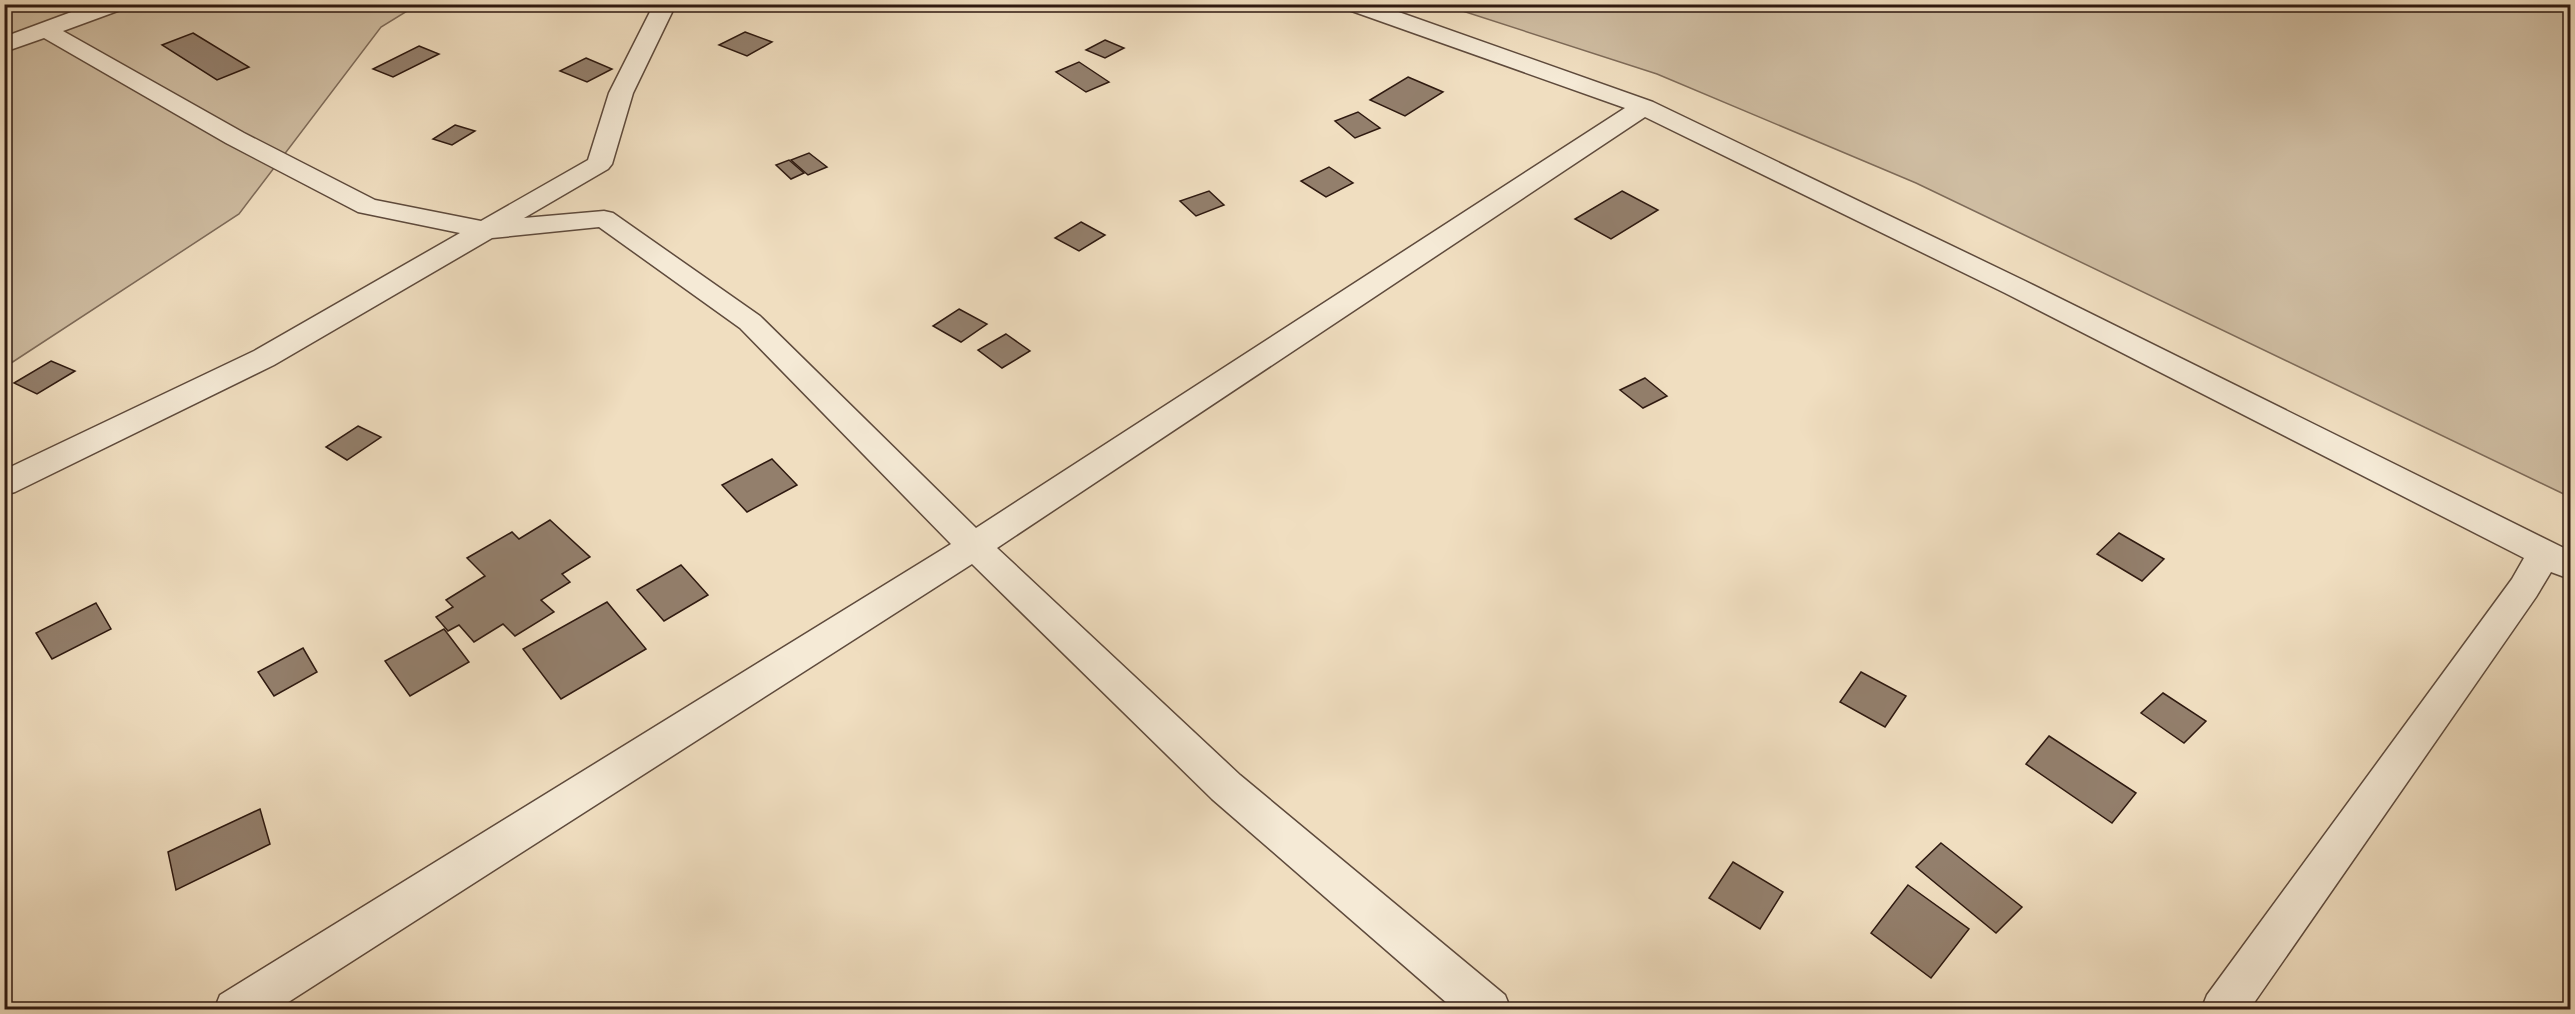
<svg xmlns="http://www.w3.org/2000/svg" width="2575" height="1014" font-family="'IM FELL Double Pica',serif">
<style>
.green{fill:#cfbda2;stroke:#7e6b59;stroke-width:1.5}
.building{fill:#937f6c;stroke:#2e1910;stroke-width:1.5}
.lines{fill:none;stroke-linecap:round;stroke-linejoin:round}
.minor-casing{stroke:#5e4a3c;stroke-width:3}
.minor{fill:#f5ead6;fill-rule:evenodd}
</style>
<rect width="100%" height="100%" fill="#f0dec0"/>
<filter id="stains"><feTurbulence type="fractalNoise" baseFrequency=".00333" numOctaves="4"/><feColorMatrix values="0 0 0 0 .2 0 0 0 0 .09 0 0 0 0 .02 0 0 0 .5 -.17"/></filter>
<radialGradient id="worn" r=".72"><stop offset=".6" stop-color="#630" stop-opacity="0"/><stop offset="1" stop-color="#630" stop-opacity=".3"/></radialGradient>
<g class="green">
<path d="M5,5H417L381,27L239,214L5,367Z"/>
<path d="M1444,5H2570V497L1916,183L1657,74Z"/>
</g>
<g class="building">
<path d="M745,32L772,42L747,56L719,45Z"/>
<path d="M193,33L249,67L217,80L162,45Z"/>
<path d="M1105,40L1124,48L1105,58L1086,50Z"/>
<path d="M419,46L439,54L393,77L373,69Z"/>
<path d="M586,58L612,69L587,82L560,71Z"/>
<path d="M1079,62L1109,82L1086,92L1056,72Z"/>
<path d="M1408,77L1443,92L1405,116L1370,100Z"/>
<path d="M1358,112L1380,128L1355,138L1335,121Z"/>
<path d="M455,125L475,131L452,145L433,139Z"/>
<path d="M809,153L827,167L808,175L791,160Z"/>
<path d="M789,160L804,173L791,179L776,165Z"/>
<path d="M1329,167L1353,183L1326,197L1301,181Z"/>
<path d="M1209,191L1224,205L1196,216L1180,201Z"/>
<path d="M1622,191L1658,210L1611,239L1575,219Z"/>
<path d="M1081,222L1105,235L1079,251L1055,238Z"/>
<path d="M959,309L987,324L961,342L933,326Z"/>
<path d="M1006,334L1030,351L1002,368L978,350Z"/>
<path d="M51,361L75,371L37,394L14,383Z"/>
<path d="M1645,378L1667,396L1643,408L1620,390Z"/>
<path d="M358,426L381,437L347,460L326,447Z"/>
<path d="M772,459L797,485L747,512L722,485Z"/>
<path d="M550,520L590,557L562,574L570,582L541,600L554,612L515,636L503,624L474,642L459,625L448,631L436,617L453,607L446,600L485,576L467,558L512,532L519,539Z"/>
<path d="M2119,533L2164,559L2142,581L2097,554Z"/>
<path d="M681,565L708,595L664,621L637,590Z"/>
<path d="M607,602L646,649L561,699L523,649Z"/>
<path d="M96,603L111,629L52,659L36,633Z"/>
<path d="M444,629L469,662L410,696L385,661Z"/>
<path d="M303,648L317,672L274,696L258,672Z"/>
<path d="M1861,672L1906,696L1885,727L1840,702Z"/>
<path d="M2163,693L2206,721L2184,743L2141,713Z"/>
<path d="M2049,736L2136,793L2112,823L2026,764Z"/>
<path d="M260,809L270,844L176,890L168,852Z"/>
<path d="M1941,843L2022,907L1996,933L1916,867Z"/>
<path d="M1733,862L1783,892L1760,929L1709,898Z"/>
<path d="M1908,885L1969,929L1931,978L1871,933Z"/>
</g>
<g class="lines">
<g class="minor-casing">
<path id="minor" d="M93,4H126L123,9L63,31L244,133L375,200L481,221L588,160L609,93L654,4H676L633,93L612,164L608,169L524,218L604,211L613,213L760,316L976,528L1625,108L1346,9L1343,4H1376L1653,102L2025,281L2570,551V579L2551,572L2536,597L2249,1010H2201L2207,995L2512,579L2524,558L2005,293L1645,117L997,548L1240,775L1505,995L1511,1010H1455L1212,799L972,564L276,1010H214L220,995L951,544L740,328L599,227L492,238L274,365L15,492L4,495V470L254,351L460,233L358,212L226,143L44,38L4,52V37Z"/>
</g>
<use href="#minor" class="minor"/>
</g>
<rect width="2575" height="1014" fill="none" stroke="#f0dec0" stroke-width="24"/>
<rect x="6" y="6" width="2563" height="1002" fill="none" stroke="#2e1910" stroke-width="3"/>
<rect x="12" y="12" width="2551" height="990" fill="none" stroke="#2e1910" stroke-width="1.5"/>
<rect width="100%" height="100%" filter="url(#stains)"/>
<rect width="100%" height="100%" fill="url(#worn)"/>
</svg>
